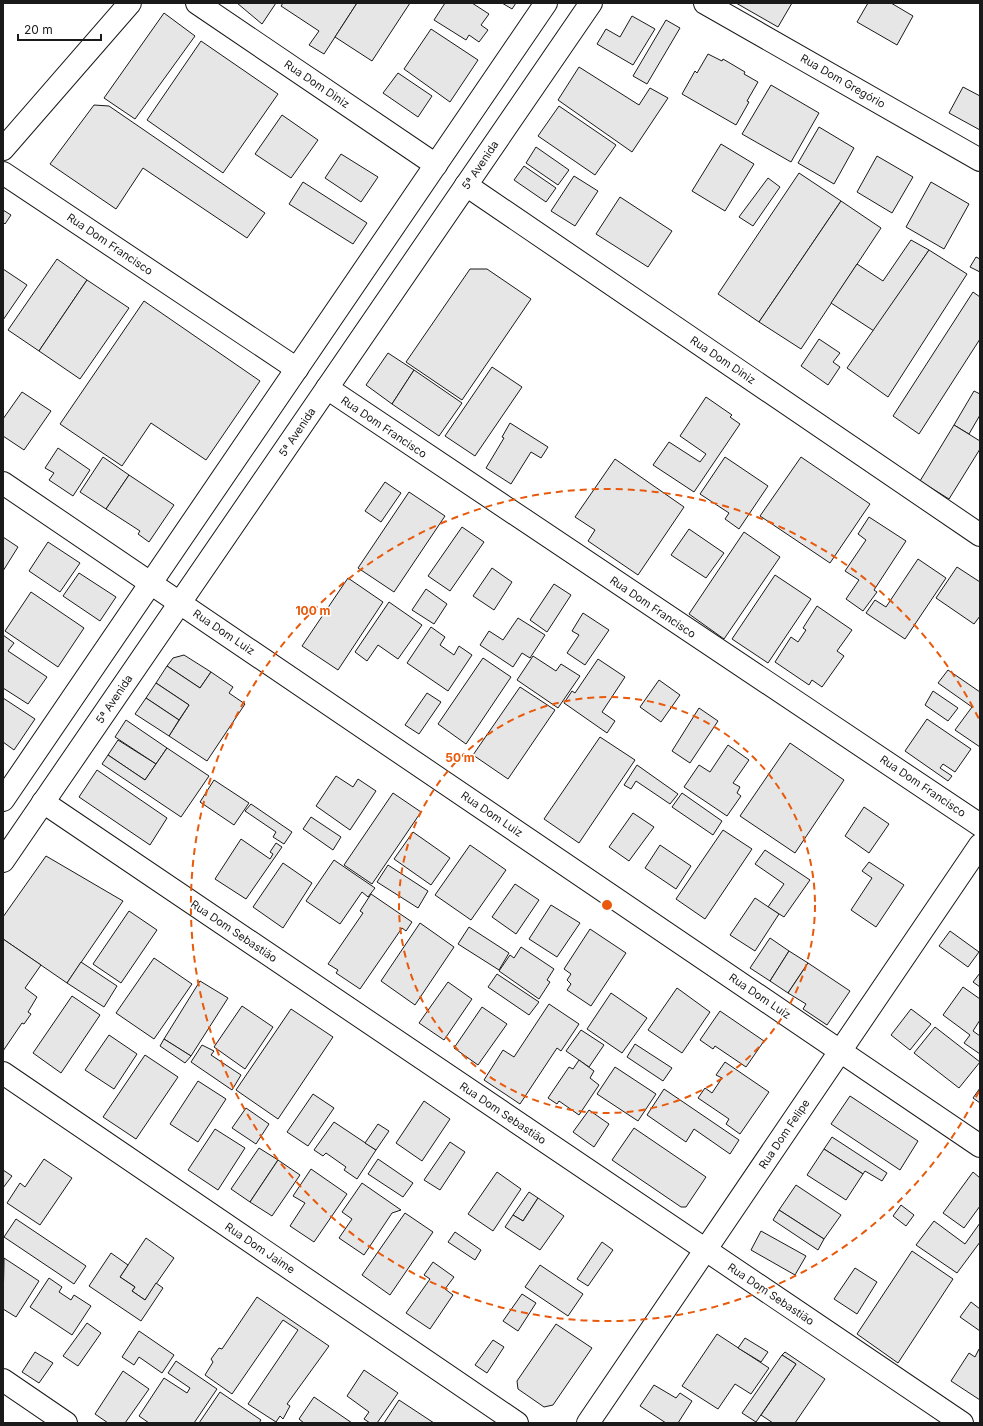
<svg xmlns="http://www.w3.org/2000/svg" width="983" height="1426" font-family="Inter,sans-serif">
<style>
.building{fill:#e6e6e6;stroke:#1a1a1a}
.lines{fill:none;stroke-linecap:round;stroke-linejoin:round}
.street-casing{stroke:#1a1a1a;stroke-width:24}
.secondary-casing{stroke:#1a1a1a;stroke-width:24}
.primary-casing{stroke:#1a1a1a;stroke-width:24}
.street{stroke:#fff;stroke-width:22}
.secondary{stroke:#fff;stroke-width:22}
.primary{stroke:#fff;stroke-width:22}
.ring{fill:none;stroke:#e8590c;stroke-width:2;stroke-dasharray:7 5}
.labels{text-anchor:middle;stroke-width:3;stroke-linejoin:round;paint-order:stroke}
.street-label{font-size:11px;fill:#1a1a1a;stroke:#fff}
.centre{fill:#e8590c;stroke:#fff;stroke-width:2}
.ring-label{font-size:12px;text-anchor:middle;font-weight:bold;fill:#e8590c;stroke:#fff;stroke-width:3;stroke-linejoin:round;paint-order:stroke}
</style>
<rect width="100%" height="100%" fill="#fff"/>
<g class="building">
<path d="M237,3H276L262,24Z"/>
<path d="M283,3H357L324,54L309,45L319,31L281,6Z"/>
<path d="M357,3H410L372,61L335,37Z"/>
<path d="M445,3H472L489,14L481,25L488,30L479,42L469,35L466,40L434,20Z"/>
<path d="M502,3H516L512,9Z"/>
<path d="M736,3H792L778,27Z"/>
<path d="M868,3H891L913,16L897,45L857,22Z"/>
<path d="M164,13L195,36L135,119L104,98Z"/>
<path d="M632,16L655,29L633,65L597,44L606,29L620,37Z"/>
<path d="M666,20L680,28L647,84L633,76Z"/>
<path d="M431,29L478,60L450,102L404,69Z"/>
<path d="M201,41L278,94L223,173L147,120Z"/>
<path d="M708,54L722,61L723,59L745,72L744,74L758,82L747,101L749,102L736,125L682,94L695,71L697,73Z"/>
<path d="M579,67L639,105L650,88L668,98L632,152L558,100Z"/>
<path d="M398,73L432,96L418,117L383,93Z"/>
<path d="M771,85L819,113L791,162L742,134Z"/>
<path d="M963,87L980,96V130L949,113Z"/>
<path d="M94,105L109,106L265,213L247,238L143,168L116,209L50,164Z"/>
<path d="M559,106L616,145L595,175L538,136Z"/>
<path d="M282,115L318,140L291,178L255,154Z"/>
<path d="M819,127L854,148L834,184L798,163Z"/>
<path d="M721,144L754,164L725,211L692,191Z"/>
<path d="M536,147L569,170L558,185L526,163Z"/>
<path d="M341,154L378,177L361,202L325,178Z"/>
<path d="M877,156L913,177L892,213L857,192Z"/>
<path d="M524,166L556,188L546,202L514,180Z"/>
<path d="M799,173L841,201L759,322L718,294Z"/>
<path d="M574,176L598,191L575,226L551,211Z"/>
<path d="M768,178L780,187L753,226L739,217Z"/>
<path d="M303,182L367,223L353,244L289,204Z"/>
<path d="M931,182L969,204L944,249L906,227Z"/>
<path d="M620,197L672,231L648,267L596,234Z"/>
<path d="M841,201L881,228L801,349L759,322Z"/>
<path d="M3,210L11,215L5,224L3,222Z"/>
<path d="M911,240L929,250L874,331L831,303L857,264L883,281Z"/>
<path d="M929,250L967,274L888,397L847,368Z"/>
<path d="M976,257L980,259V272L970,267Z"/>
<path d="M57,259L87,280L39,351L8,330Z"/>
<path d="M3,269L27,285L3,320Z"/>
<path d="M470,269H487L531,299L462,400L406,362Z"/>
<path d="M87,280L129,308L80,379L39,351Z"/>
<path d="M973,292L980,297V339L919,434L893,416Z"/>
<path d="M144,301L260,381L206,460L151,423L122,466L60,424Z"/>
<path d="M819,339L840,353L833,362L840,367L828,385L801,366Z"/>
<path d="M388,353L414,370L392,404L366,385Z"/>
<path d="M492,367L522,387L475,456L445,436Z"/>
<path d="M414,370L462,403L439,436L392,404Z"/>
<path d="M974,391L980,394V415L969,434L954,425Z"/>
<path d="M22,392L51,411L24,450L3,436V419Z"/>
<path d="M706,397L732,415L730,417L740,424L694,492L653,465L669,442L700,462L706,454L680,436Z"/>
<path d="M510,423L548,447L541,458L531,452L511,484L486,468L504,438L502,437Z"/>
<path d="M954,425L980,441V449L949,499L920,481Z"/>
<path d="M58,448L90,470L73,496L49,480L54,473L45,468Z"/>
<path d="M103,457L129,475L106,509L80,492Z"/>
<path d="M725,457L768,486L739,529L725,519L729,513L700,494Z"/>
<path d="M801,457L870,504L830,563L760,516Z"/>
<path d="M615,459L684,507L638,575L588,541L595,530L575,517Z"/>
<path d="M129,475L174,505L149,542L138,534L140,531L106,509Z"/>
<path d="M385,482L401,493L381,522L365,511Z"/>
<path d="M409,492L445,516L394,592L358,568Z"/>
<path d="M869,517L906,541L874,590L877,592L863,611L846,599L859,580L845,571L866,540L858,534Z"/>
<path d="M462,527L484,542L450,591L428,576Z"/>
<path d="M689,529L724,553L706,578L671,555Z"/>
<path d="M744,532L780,557L724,639L689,614Z"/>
<path d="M3,537L18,547L3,571Z"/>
<path d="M48,542L80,563L60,592L29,571Z"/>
<path d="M918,559L946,578L905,639L866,613L875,600L886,607Z"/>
<path d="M957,567L980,582V616L974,624L936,598Z"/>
<path d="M492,568L512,582L494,610L473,596Z"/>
<path d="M79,573L116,597L100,621L63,596Z"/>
<path d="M775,575L811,599L768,663L732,639Z"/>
<path d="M348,578L383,602L338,670L302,646Z"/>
<path d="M554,584L571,595L547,632L530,620Z"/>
<path d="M426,589L447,604L434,624L412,610Z"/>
<path d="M31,592L84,628L58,667L5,631Z"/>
<path d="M389,602L422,625L398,659L378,645L367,661L355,652Z"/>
<path d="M817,606L852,630L837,651L844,656L822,687L812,680L809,685L775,662L791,637L798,642L806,630L803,628Z"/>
<path d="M583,613L609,630L585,665L567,653L579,635L572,631Z"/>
<path d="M518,618L545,635L530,658L522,653L513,667L480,645L489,631L503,640Z"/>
<path d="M431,627L445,637L440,645L454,655L459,646L472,655L448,691L407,663Z"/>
<path d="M3,635L14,643L8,651L47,677L28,704L3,688Z"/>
<path d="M184,655L211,672L200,688L167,666L173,658Z"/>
<path d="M533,656L556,671L561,664L580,676L558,708L517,680Z"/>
<path d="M483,658L511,677L466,744L438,724Z"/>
<path d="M598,659L625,677L602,712L615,721L607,733L564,703L572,691L575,693Z"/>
<path d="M167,666L200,688L211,672L233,687L229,693L245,704L207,761L169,736L189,705L156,683Z"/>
<path d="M948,670L980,692V747L955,730L972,707L938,683Z"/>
<path d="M659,680L680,695L661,722L640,707Z"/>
<path d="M156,683L189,705L179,720L146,698Z"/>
<path d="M520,687L555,710L508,779L473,755Z"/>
<path d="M933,691L958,708L948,721L925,705Z"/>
<path d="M427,693L441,702L419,734L405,725Z"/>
<path d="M3,698L35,719L14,750L3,742Z"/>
<path d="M146,698L179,720L169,736L135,714Z"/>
<path d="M699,708L718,721L690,763L672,751Z"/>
<path d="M927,719L971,749L955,772L943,764L940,768L952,776L948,781L905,751Z"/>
<path d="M126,720L167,748L156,764L115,737Z"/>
<path d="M600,737L635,760L579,843L544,819Z"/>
<path d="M118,740L156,764L145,780L108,755Z"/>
<path d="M790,743L844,780L795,853L740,816Z"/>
<path d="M728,745L749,760L733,783L740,787L737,793L741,796L727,816L684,787L699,765L710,772Z"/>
<path d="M167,748L209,776L181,817L102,764L108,755L145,780Z"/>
<path d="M637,765L678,794L670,804L636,781L631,789L624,785Z"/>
<path d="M97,770L167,818L150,845L79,797Z"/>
<path d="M336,776L353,787L358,779L376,791L350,830L316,806Z"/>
<path d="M214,780L249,803L234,825L200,802Z"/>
<path d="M393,793L421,812L372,884L344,865Z"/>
<path d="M682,793L722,821L713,835L672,807Z"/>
<path d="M251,804L292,832L284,844L273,837L276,832L245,811Z"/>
<path d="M864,807L889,824L869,853L845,836Z"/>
<path d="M633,813L654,827L629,861L609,847Z"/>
<path d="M311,817L341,837L333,850L303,829Z"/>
<path d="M723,830L752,849L705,919L676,899Z"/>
<path d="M413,832L450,858L431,885L394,859Z"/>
<path d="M241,839L270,859L273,854L270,852L276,843L282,847L246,899L215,879Z"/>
<path d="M470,845L506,870L471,920L435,895Z"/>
<path d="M660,845L691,866L676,889L645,868Z"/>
<path d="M765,850L810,880L784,917L768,907L784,884L755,864Z"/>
<path d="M46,856L123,901L67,983L3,939V917Z"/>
<path d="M334,860L375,888L368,897L362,892L340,924L306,901Z"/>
<path d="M869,862L904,885L876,927L851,910L872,878L862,871Z"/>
<path d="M283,863L312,883L283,928L253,907Z"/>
<path d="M388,865L428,891L418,908L377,882Z"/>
<path d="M515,884L539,900L516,934L492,917Z"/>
<path d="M371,894L412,922L406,931L402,928L360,989L336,973L338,970L328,964L363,913L360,911Z"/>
<path d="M755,898L779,914L755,951L730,935Z"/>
<path d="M551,905L580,923L557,957L529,939Z"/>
<path d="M129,911L157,930L121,983L93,964Z"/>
<path d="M420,923L454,947L415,1005L381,981Z"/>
<path d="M469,927L509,953L499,970L458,944Z"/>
<path d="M590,929L626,953L591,1006L567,990L571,984L567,980L571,974L564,969Z"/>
<path d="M950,931L979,952L968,967L939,946Z"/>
<path d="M770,938L789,951L770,981L750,968Z"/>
<path d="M3,939L41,965L25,988L37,997L28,1012L31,1014L24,1024L22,1023L3,1051Z"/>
<path d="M521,947L554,969L547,980L550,982L539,999L499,971L510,955L514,958Z"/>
<path d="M789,951L808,963L788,993L770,981Z"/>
<path d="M154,958L192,984L154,1039L116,1013Z"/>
<path d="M81,962L117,986L104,1007L67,983Z"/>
<path d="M808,963L850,991L827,1025L803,1009L806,1004L788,993Z"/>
<path d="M980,973V987L973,982Z"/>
<path d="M497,974L539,1002L529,1015L488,987Z"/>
<path d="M200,981L228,998L191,1056L164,1039Z"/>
<path d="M448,982L472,999L444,1040L419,1023Z"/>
<path d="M963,987L980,999V1020L973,1031L980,1036V1054L964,1043L970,1035L943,1015Z"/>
<path d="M677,988L710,1012L682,1053L648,1030Z"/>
<path d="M611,993L647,1018L622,1053L587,1029Z"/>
<path d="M72,996L100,1015L61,1073L33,1053Z"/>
<path d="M549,1004L579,1024L561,1051L557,1048L520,1104L484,1080L503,1050L514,1057Z"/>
<path d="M242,1006L273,1027L245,1069L214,1047Z"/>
<path d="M482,1007L507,1024L478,1065L454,1048Z"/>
<path d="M291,1009L333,1037L278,1119L236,1090Z"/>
<path d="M911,1009L931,1024L910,1050L891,1035Z"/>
<path d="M720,1011L764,1041L746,1067L715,1046L713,1049L700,1040Z"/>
<path d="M935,1027L980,1062L959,1088L914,1053Z"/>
<path d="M581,1030L604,1045L589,1067L566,1051Z"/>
<path d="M109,1035L137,1054L114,1089L85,1070Z"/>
<path d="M164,1039L191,1056L185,1063L160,1046Z"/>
<path d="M635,1044L672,1068L663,1081L627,1057Z"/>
<path d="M202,1045L214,1051L211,1055L241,1075L232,1090L191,1062Z"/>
<path d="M145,1055L178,1077L136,1139L103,1117Z"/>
<path d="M579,1060L594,1071L590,1078L599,1085L579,1115L559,1101L557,1104L548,1098L569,1067L573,1069Z"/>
<path d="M725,1062L769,1092L740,1134L726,1124L729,1119L698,1098L705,1088L712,1093L722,1078L716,1075Z"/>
<path d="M615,1067L656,1094L638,1121L597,1094Z"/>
<path d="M198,1081L226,1099L198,1142L170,1124Z"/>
<path d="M980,1088V1103L973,1098Z"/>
<path d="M664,1089L739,1140L730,1154L694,1129L686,1142L647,1115Z"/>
<path d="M313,1094L334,1108L308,1146L287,1132Z"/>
<path d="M850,1096L918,1141L900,1170L831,1124Z"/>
<path d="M424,1101L450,1119L422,1161L396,1143Z"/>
<path d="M246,1108L269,1124L256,1144L232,1128Z"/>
<path d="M589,1110L609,1124L594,1147L573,1132Z"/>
<path d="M334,1122L376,1150L357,1179L344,1170L346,1167L326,1153L323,1156L314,1150Z"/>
<path d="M378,1124L389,1131L376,1150L365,1143Z"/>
<path d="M634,1128L706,1177L686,1207H681L612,1160Z"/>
<path d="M215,1129L245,1148L218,1190L188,1170Z"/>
<path d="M832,1137L887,1173L882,1181L865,1171L863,1174L824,1149Z"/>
<path d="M450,1142L465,1152L440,1190L424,1180Z"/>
<path d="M259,1148L278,1160L250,1202L231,1189Z"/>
<path d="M824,1149L863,1174L846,1200L807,1175Z"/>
<path d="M44,1159L72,1178L40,1225L7,1203L20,1183L25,1187Z"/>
<path d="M378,1159L413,1183L403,1197L368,1174Z"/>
<path d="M278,1160L300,1175L272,1216L250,1202Z"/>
<path d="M311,1169L347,1194L314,1242L290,1226L305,1203L293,1196Z"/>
<path d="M3,1170L12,1176L3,1188Z"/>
<path d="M497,1172L521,1189L493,1231L468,1214Z"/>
<path d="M973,1172L980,1178V1206L964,1228L943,1213Z"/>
<path d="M362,1183L401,1210L392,1213L364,1255L339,1238L352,1219L342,1212Z"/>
<path d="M796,1185L841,1215L824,1239L779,1210Z"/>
<path d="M529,1192L538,1198L523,1221L513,1215Z"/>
<path d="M538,1198L564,1216L540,1250L505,1227L513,1215L523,1221Z"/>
<path d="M901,1205L914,1215L906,1226L893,1216Z"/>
<path d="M779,1210L824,1239L818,1250L773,1220Z"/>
<path d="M405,1213L433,1232L390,1295L362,1275Z"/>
<path d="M16,1219L86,1266L74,1284L4,1237Z"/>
<path d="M934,1221L965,1244L980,1223V1242L957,1273L916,1245Z"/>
<path d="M761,1231L806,1256L795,1275L751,1250Z"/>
<path d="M455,1232L481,1250L475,1260L448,1242Z"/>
<path d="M146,1238L174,1258L145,1300L132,1291L135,1287L120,1277Z"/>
<path d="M602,1242L613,1250L588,1286L577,1279Z"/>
<path d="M912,1251L953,1279L898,1363L857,1334Z"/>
<path d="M111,1253L128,1265L120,1277L135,1287L132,1291L145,1300L156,1283L163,1288L141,1321L89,1286Z"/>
<path d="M4,1258L39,1281L16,1317L3,1309Z"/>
<path d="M433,1262L454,1277L445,1289L453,1295L430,1329L406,1313L430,1279L424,1275Z"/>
<path d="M540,1265L583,1294L568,1316L525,1287Z"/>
<path d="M855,1268L877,1282L857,1314L834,1299Z"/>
<path d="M49,1278L62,1287L59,1292L71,1300L74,1295L91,1306L72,1335L30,1307Z"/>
<path d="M522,1294L536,1303L518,1331L503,1321Z"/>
<path d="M257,1297L329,1346L287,1404L290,1406L283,1419L280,1416L276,1422L248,1404L298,1330L283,1320L232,1394L205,1375L213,1362L211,1359L219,1348L222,1349Z"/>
<path d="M971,1302L980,1309V1331L960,1317Z"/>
<path d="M87,1323L101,1333L78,1366L63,1356Z"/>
<path d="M556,1324L592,1348L553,1405L544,1407L518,1389L517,1381Z"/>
<path d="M139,1331L174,1355L162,1373L139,1357L134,1365L122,1357Z"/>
<path d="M717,1334L769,1368L751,1394L735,1384L718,1409L682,1386Z"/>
<path d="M745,1338L768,1352L761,1362L738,1348Z"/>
<path d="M493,1340L504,1347L487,1373L475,1365Z"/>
<path d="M979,1349L980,1350V1400L951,1381L969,1353L975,1357Z"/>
<path d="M35,1352L53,1363L39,1383L22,1372Z"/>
<path d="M785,1352L825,1379L795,1423H773L761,1415L796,1364L782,1355Z"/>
<path d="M782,1355L796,1364L756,1422L742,1413Z"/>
<path d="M176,1361L217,1389L194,1423H149L139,1416L164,1378L187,1393L190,1388L168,1373Z"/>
<path d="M364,1370L398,1393L377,1423H370L364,1419L369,1412L347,1396Z"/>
<path d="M123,1371L149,1389L125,1423H108L95,1414Z"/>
<path d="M654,1385L676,1398L680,1393L692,1401L678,1423H666L640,1406Z"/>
<path d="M220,1392L261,1420L259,1423H199Z"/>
<path d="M314,1397L336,1412L352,1423H304L299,1419Z"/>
<path d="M399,1400L434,1423H384Z"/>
</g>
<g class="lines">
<g class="street-casing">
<g id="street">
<path d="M197,3L436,165"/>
<path d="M705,3L980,160"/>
<path d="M3,173L297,369"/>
<path d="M327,388L980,825"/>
<path d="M3,483L980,1146"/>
<path d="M43,802L962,1423"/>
<path d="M3,1073L517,1423"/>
</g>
</g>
<g class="secondary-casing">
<g id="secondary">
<path d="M466,185L980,535"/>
<path d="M3,1380L66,1423"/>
<path d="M588,1423L980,845"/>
</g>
</g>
<g class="primary-casing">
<g id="primary">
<path d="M3,149L130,3"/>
<path d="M3,800L546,3"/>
<path d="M3,861L591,3"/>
</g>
</g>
<use href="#street" class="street"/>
<use href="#secondary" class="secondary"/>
<use href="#primary" class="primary"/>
</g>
<g class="ring">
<circle cx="607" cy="905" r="208"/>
<path d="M979 1091A416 416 0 1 1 979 719"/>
</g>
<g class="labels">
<g class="street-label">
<text transform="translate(843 81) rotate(30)" y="4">Rua Dom Gregório</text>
<text transform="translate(317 84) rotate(34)" y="4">Rua Dom Diniz</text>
<text transform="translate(480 165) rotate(-56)" y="4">5ª Avenida</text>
<text transform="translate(110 244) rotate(34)" y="4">Rua Dom Francisco</text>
<text transform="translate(723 360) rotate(34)" y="4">Rua Dom Diniz</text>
<text transform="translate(384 427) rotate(34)" y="4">Rua Dom Francisco</text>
<text transform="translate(297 432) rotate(-56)" y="4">5ª Avenida</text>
<text transform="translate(653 607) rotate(34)" y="4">Rua Dom Francisco</text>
<text transform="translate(224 632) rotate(34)" y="4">Rua Dom Luiz</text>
<text transform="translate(114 699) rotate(-56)" y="4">5ª Avenida</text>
<text transform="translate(923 786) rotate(34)" y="4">Rua Dom Francisco</text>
<text transform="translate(492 814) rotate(34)" y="4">Rua Dom Luiz</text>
<text transform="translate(234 931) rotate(34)" y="4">Rua Dom Sebastião</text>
<text transform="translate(760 996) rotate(34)" y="4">Rua Dom Luiz</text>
<text transform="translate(503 1113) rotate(34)" y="4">Rua Dom Sebastião</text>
<text transform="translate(784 1134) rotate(-56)" y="4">Rua Dom Felipe</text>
<text transform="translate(260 1248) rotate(34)" y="4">Rua Dom Jaime</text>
<text transform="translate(771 1294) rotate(34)" y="4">Rua Dom Sebastião</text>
</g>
</g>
<circle cx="607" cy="905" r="6" class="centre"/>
<g class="ring-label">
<text x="313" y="615">100 m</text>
<text x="460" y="762">50 m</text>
</g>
<rect width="983" height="1426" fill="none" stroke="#1a1a1a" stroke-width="8"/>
<path d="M18 34v6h83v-6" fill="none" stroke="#1a1a1a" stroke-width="2"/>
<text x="24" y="34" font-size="12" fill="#1a1a1a" stroke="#ffffff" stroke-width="3" paint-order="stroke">20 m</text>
</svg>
